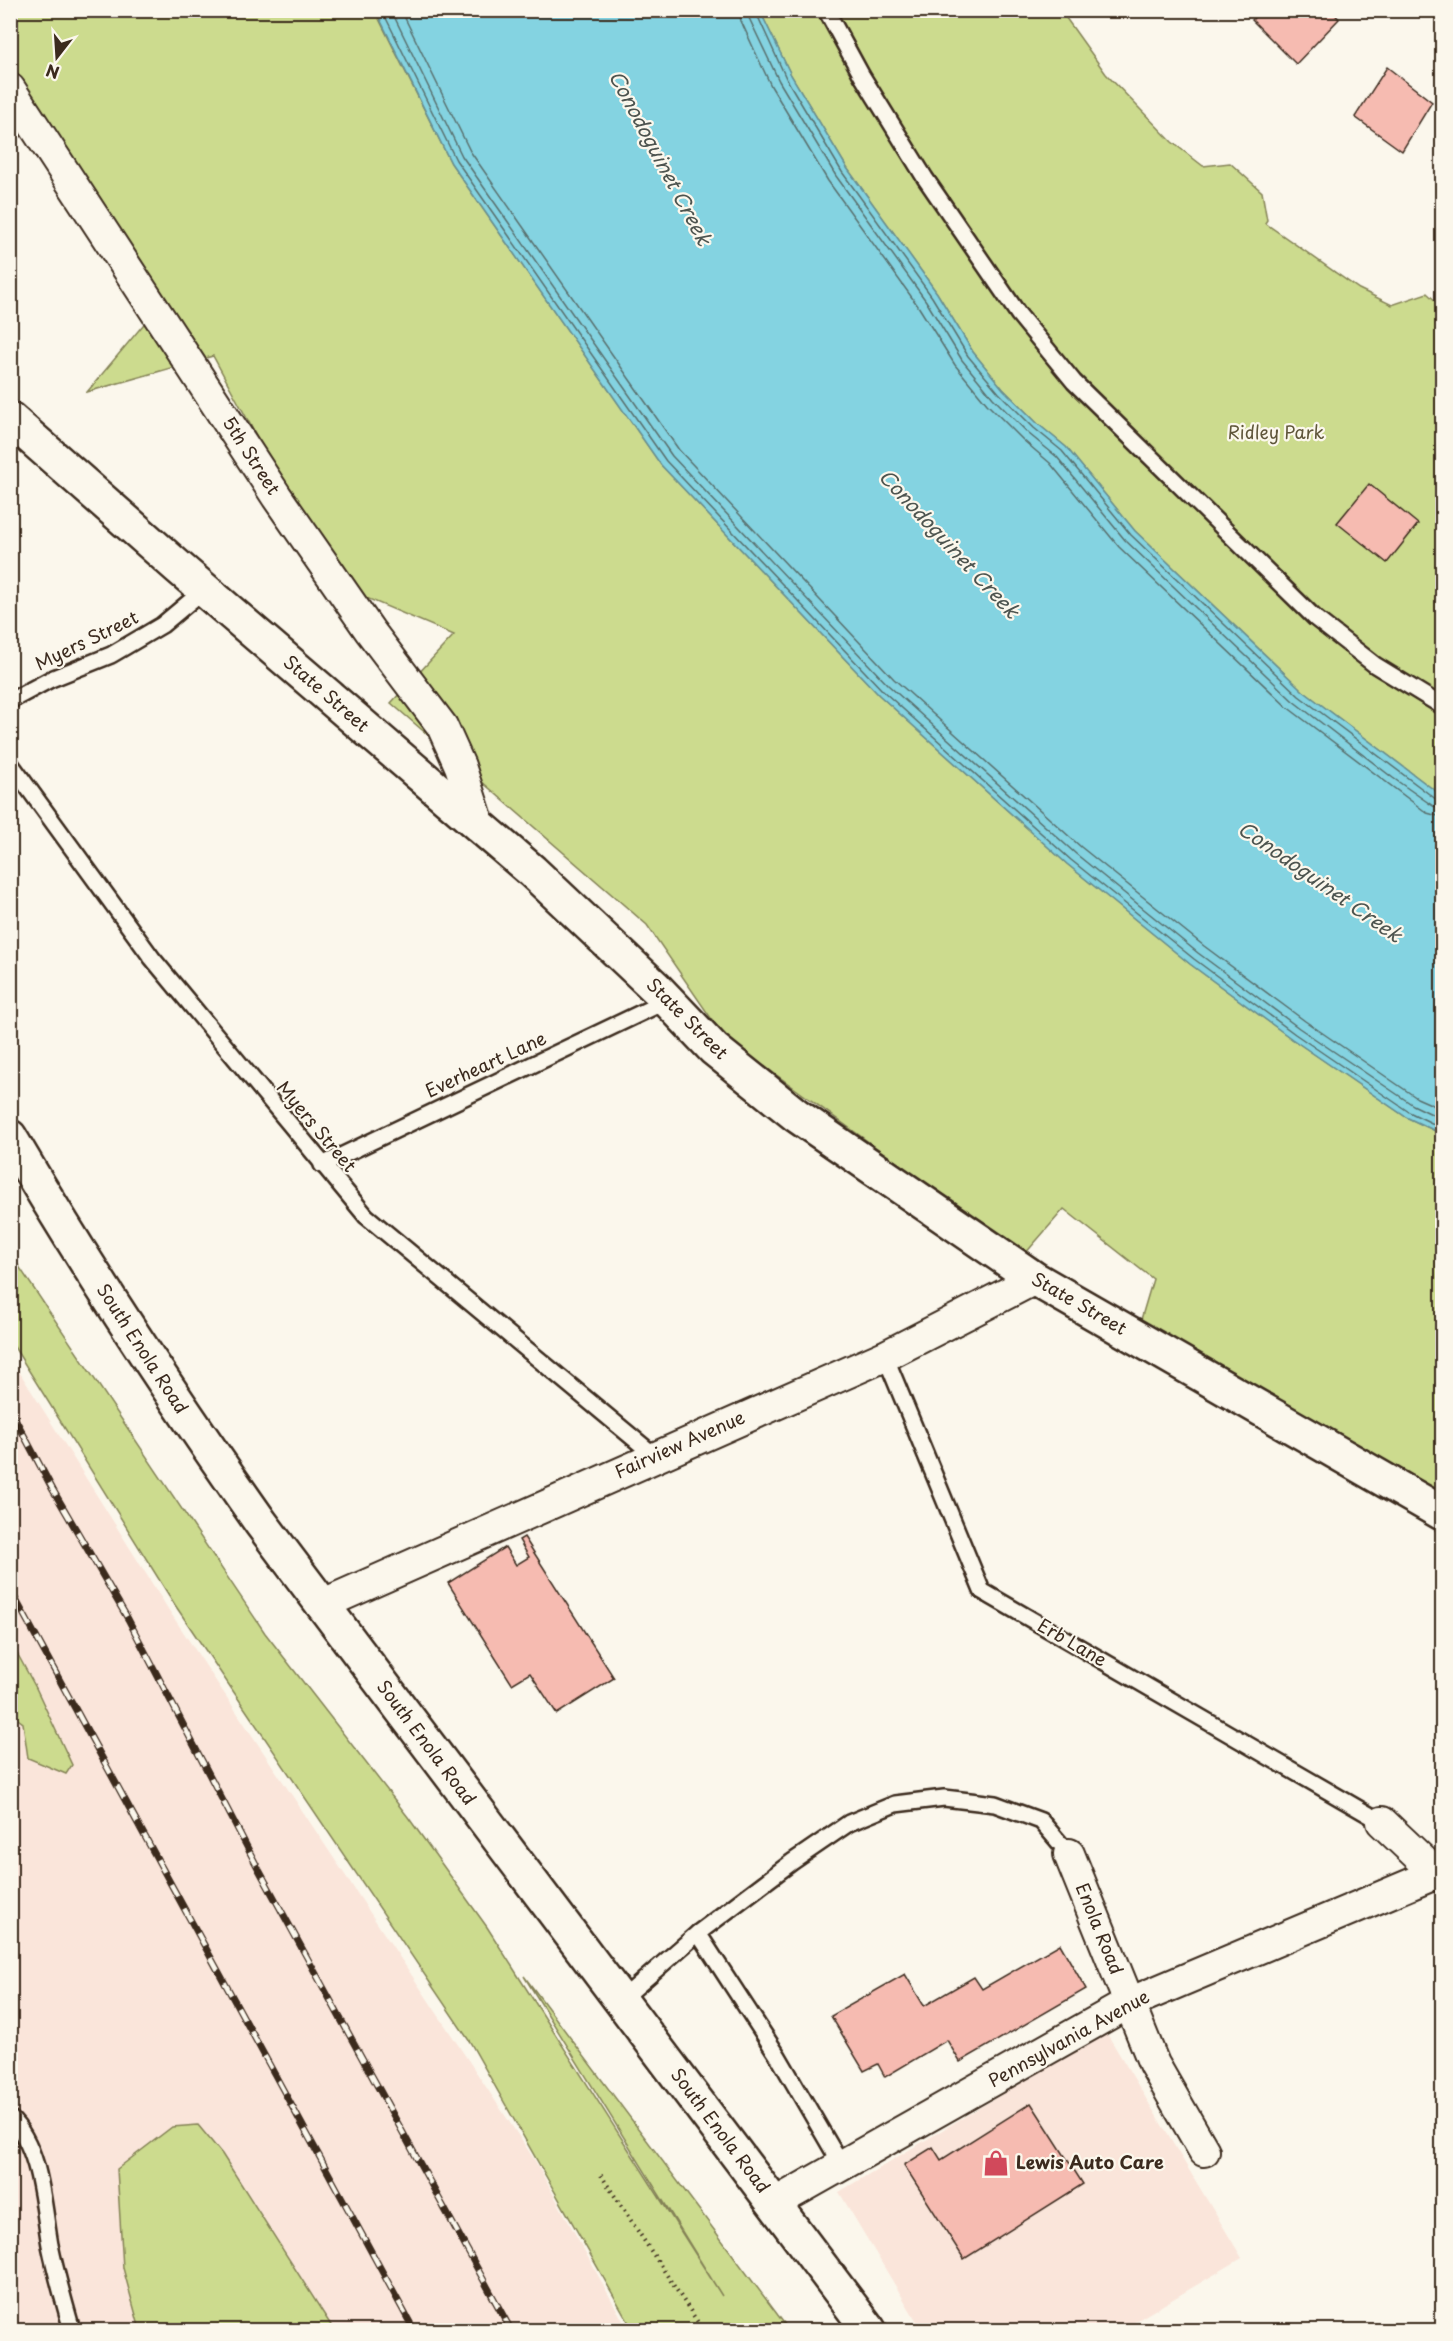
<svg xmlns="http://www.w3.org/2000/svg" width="1453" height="2341" font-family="'Playpen Sans',sans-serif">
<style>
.built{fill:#fae5da}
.green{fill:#ccdb8e;stroke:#848256;stroke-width:1.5}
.water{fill:#84d3e1;stroke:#678f93;stroke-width:1.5}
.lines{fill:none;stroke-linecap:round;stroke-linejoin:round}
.shore{stroke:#586e6c;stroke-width:1.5}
.building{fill:#f6bbb1;stroke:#3b2a1e;stroke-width:1.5}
.lane-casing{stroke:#3b2a1e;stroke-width:20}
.street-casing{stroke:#3b2a1e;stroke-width:34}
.secondary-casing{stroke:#3b2a1e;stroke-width:38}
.primary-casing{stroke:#3b2a1e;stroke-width:38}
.path{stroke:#3b2a1e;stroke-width:4;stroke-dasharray:1.5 4.5;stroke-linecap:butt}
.lane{stroke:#fbf7ec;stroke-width:15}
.street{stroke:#fbf7ec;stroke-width:30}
.secondary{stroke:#fbf7ec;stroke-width:33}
.primary{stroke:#fbf7ec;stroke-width:33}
.rail-casing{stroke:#3b2a1e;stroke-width:7}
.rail{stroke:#fbf7ec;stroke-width:4.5;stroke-dasharray:14;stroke-linecap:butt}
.labels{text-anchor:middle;stroke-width:4.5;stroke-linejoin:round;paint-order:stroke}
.park-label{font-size:18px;fill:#5f563a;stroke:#fbf7ec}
.street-label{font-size:18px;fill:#3b2a1e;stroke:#fbf7ec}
.poi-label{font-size:18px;font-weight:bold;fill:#3b2a1e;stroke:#fbf7ec;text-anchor:start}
.water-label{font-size:20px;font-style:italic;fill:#4d544f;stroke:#fbf7ec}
</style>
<rect width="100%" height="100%" fill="#fbf7ec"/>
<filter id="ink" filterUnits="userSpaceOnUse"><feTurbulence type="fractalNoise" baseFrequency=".0167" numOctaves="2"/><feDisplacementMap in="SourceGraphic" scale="12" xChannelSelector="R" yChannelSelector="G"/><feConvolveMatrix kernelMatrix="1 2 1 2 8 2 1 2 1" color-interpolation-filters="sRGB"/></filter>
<g filter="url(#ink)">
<g class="built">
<path d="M10,1357L170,1612L534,2159L628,2330H11Z"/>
<path d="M1106,2032L1242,2258L1121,2330H922L839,2192Z"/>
</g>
<g class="green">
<path d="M11,11H375L451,163L661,465L879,695L1067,864L1190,964L1292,1039L1406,1117L1442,1134V1499L1140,1323L1153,1279L1064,1209L1024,1255L724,1037L647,925L391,703L454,635L338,586L213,356L87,392L159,306L11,63Z"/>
<path d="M760,11H1061L1106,74L1172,142L1203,166L1230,163L1262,192L1267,220L1265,223L1359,289L1392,305L1427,293L1442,307V796L1303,691L1135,531L1066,447L1038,424L1003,389L973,352L937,293L847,168L791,75Z"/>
<path d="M10,1253L265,1633L408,1817L487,1927L722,2296L524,1976L789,2330H633L470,2042L175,1605L11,1342Z"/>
<path d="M11,1642L36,1688L72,1765L66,1774L28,1758L23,1723L11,1714Z"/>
<path d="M198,2125L222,2154L334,2330H140L123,2268L117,2169L172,2127Z"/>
</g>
<path class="water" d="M376,11H760L791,75L847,168L937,293L973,352L1003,389L1038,424L1066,447L1135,531L1303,691L1442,796V1134L1406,1117L1292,1039L1190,964L1067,864L879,695L661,465L451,163Z"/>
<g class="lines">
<g class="shore">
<path d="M382,10L456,160L666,461L883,691L1071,860L1194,959L1295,1034L1409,1112L1442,1128"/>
<path d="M391,10L462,156L672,456L888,685L1076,854L1198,953L1299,1028L1413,1105L1442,1119"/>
<path d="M401,10L470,151L679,450L894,679L1081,847L1204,946L1305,1021L1417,1098L1442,1109"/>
<path d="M739,10L741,21L771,86L828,181L918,306L955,365L987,404L1023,440L1050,463L1119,547L1287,707L1427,813L1442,817"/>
<path d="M748,10L749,18L779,81L836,176L926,301L962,360L993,398L1029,434L1057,457L1125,540L1293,701L1393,778L1433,806L1442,808"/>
<path d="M755,10L786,78L842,172L932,297L968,356L999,393L1034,428L1062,451L1131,535L1299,696L1437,800L1442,801"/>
</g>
</g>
<g class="building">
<path d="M1261,10H1331L1339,19L1296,64L1252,20Z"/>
<path d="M1387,67L1432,102L1402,151L1355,117Z"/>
<path d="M1369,484L1418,524L1387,563L1337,523Z"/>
<path d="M524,1537L614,1678L557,1714L530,1673L512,1684L448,1583L505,1547L516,1565L529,1557L519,1540Z"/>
<path d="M1060,1944L1086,1989L960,2062L947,2040L885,2077L878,2064L864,2071L831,2016L905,1974L924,2006L974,1977L982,1989Z"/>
<path d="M1031,2103L1083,2184L964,2259L904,2165L933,2147L941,2160Z"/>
</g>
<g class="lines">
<g class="lane-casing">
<g id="lane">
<path d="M826,10L862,76L925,178L1019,315L1074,382L1315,618L1375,665L1442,706"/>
<path d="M10,701L51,679L111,655L162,625L205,589"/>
<path d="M10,763L152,958L366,1216L655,1456"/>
<path d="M322,1165L668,1000"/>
<path d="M885,1356L982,1591L1385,1824"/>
<path d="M698,1933L778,2056L842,2166"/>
<path d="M621,2000L698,1933L792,1862L849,1823L895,1804L944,1798L995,1804L1041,1821L1069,1854"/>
<path d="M10,2118C41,2147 43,2206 50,2245C56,2274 64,2302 72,2330"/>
</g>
</g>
<g class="street-casing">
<g id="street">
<path d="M10,89L277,497L370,631L442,726L460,766L480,827"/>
<path d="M321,1605L885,1356L1035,1279"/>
<path d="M1382,1822L1436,1873"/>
<path d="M1069,1854L1154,2064L1204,2151"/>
<path d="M775,2203L1129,2003L1442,1871"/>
</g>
</g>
<g class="secondary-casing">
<path id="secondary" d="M10,419L178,567L532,871L656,988L714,1049L796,1115L1035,1279L1442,1513"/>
</g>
<g class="primary-casing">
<path id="primary" d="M10,1137C88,1270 173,1398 261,1523L869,2330"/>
</g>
<path class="path" d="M601,2175L703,2330"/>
<use href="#lane" class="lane"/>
<use href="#street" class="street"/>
<use href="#secondary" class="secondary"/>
<use href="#primary" class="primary"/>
<g class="rail-casing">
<g id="rail">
<path d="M10,1409L53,1490L128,1619L258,1868L511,2330"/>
<path d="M10,1589L414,2330"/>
</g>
</g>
<use href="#rail" class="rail"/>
</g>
</g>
<defs>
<g id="shop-bare" transform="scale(2.07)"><path d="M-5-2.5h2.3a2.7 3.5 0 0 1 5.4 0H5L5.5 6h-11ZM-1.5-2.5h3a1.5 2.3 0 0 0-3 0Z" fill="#d1495b" stroke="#fbf7ec" stroke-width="2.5" paint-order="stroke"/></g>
</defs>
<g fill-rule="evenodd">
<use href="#shop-bare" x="996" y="2163"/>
</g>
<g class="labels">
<g class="park-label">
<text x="1276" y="439">Ridley Park</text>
</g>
<g class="street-label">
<text transform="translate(251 456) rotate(57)" y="6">5th Street</text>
<text transform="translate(87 641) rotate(-26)" y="6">Myers Street</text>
<text transform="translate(326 694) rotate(41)" y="6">State Street</text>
<text transform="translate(687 1019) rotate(45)" y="6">State Street</text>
<text transform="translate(486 1065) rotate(-25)" y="6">Everheart Lane</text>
<text transform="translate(316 1127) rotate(50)" y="6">Myers Street</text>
<text transform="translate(1079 1304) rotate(30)" y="6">State Street</text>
<text transform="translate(142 1349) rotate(57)" y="6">South Enola Road</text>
<text transform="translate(680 1445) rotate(-24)" y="6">Fairview Avenue</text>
<text transform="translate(1072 1643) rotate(30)" y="6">Erb Lane</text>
<text transform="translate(426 1743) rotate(53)" y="6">South Enola Road</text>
<text transform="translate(1099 1929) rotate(68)" y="6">Enola Road</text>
<text transform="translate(1069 2039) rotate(-29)" y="6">Pennsylvania Avenue</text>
<text transform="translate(720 2131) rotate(53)" y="6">South Enola Road</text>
</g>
<g class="poi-label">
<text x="1016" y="2169">Lewis Auto Care</text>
</g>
<g class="water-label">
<text transform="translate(660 158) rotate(62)" y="7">Conodoguinet Creek</text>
<text transform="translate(949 544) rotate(47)" y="7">Conodoguinet Creek</text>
<text transform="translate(1320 882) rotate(35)" y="7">Conodoguinet Creek</text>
</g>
</g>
<rect width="1453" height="2341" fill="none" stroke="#fbf7ec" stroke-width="36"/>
<rect x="18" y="18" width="1417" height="2305" fill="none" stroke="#3b2a1e" stroke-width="2" filter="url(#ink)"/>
<g transform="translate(57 57) rotate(197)" stroke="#fbf7ec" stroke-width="4.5" paint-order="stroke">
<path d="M0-4.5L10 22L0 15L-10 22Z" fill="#3b2a1e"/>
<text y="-9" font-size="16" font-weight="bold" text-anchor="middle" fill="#3b2a1e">N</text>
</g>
</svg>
